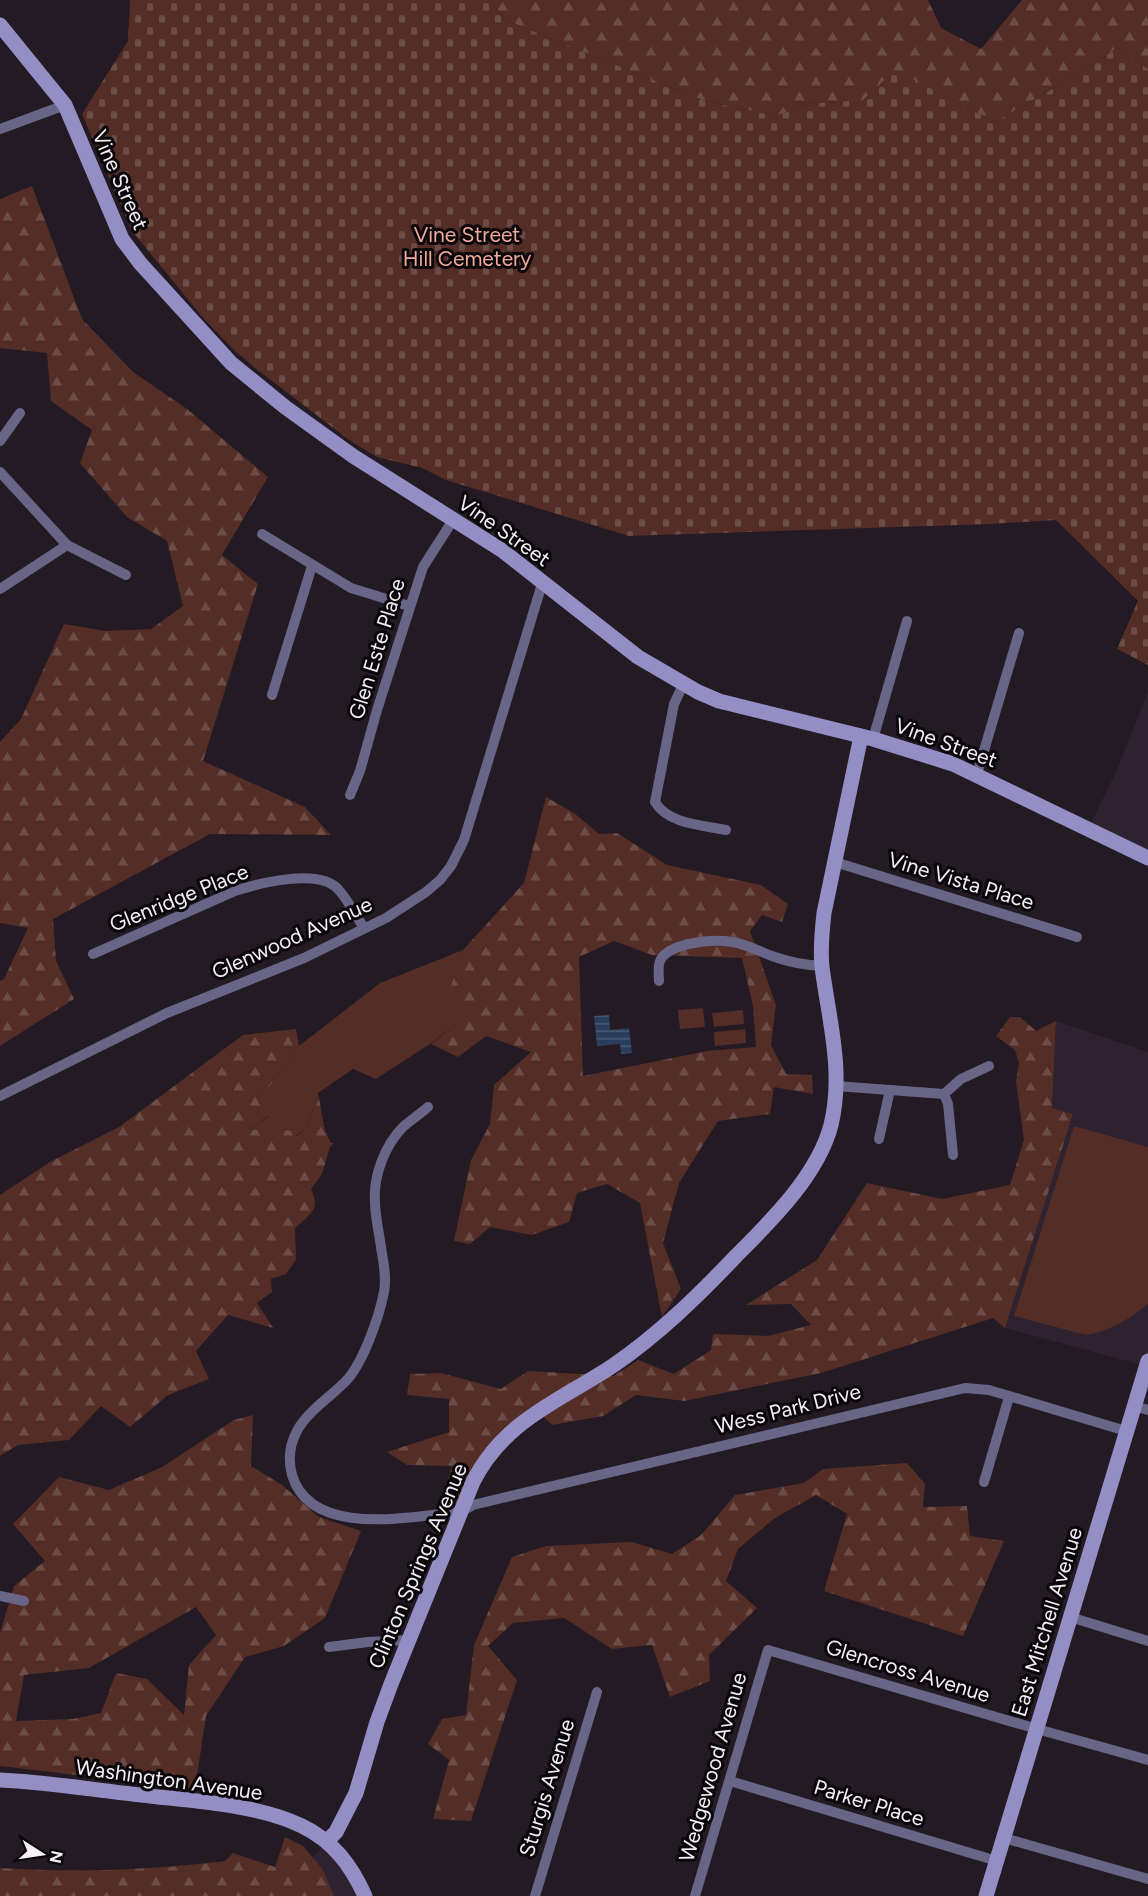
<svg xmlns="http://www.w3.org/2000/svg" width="1148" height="1896" font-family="Figtree,sans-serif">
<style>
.built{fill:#2f2230}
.green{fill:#532d26}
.forest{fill:url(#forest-firs);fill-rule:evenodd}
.cemetery{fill:url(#cemetery-stones)}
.water{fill:url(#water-rules)}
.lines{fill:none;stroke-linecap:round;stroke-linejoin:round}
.street{stroke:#696587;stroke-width:10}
.secondary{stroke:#958ec5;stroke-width:15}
.labels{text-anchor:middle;stroke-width:6;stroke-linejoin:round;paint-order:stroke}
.street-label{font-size:21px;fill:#f5eef5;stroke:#0a070a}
.park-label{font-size:21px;fill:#f2a99a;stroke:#0a070a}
</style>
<defs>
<pattern id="forest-firs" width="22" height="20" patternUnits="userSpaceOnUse" patternTransform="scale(1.5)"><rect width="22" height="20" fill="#532d26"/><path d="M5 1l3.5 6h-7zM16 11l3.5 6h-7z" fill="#6c4c46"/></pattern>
<pattern id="cemetery-stones" width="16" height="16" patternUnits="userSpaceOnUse" patternTransform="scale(1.5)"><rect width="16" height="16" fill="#532d26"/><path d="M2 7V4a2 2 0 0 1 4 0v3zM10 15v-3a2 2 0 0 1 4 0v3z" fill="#6c4c46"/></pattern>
<pattern id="water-rules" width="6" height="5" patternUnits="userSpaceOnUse" patternTransform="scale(1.5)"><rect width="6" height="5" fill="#283e5c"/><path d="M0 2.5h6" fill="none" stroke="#485a74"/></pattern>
</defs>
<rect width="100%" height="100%" fill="#231a24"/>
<g class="built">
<path d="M1148,692V858L1088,829L1117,770Z"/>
<path d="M1056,1021L1148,1052V1361L1146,1366L1005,1328L1073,1114L1052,1108Z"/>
<path d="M327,1841L365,1896H280Z"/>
</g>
<g class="green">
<path d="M463,950L450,992L462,1010L455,1025L430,1044L376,1079L353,1069L318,1093L308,1126L296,1136L245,1132L268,1117L257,1098L266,1091L299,1046L380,983Z"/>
<path d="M703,1008L705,1027L680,1029L678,1010Z"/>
<path d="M743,1010L744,1024L714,1027L712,1013Z"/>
<path d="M745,1029L746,1043L715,1046L714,1032Z"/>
<path d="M1074,1126L1148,1147V1304C1131,1318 1108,1332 1086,1335L1014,1316Z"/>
</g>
<g class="forest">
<path d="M491,0H928L941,28L981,49L1022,0H1148V69L1117,48L1075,76L995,122L896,71L864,101L807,104L776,116L705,101L503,19Z"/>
<path d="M32,186L82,319L133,372L187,409L268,477L222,555L258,584L203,761L305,807L331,835L210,834L53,919L56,961L74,999L0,1046V981L4,979L28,928L0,923V742L21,719L64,624L106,631L151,629L183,606L167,541L127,517L80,463L92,430L51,401L47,353L0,348V199Z"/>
<path d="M546,797L574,813L599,834L617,833L667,865L761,885L788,904L782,922L762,915L750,931L776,1005L771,1045L786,1074L812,1075L813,1094L774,1087L770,1114L718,1121L679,1183L663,1243L681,1289L662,1317L640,1203L607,1184L577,1193L569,1222L532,1235L490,1227L470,1244L454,1241L471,1160L490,1124L494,1085L531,1052L486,1036L458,1057L431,1044L455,1025L461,1010L449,992L463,950L524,883ZM614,941L652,955L742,958L753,1006L756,1047L707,1051L583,1076L579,957Z"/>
<path d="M1010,1017H1020L1036,1031L1056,1021L1052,1108L1073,1114L1005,1328L993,1318L821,1373L684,1401L636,1395L603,1416L552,1425L538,1411L515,1428L460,1512L440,1502L452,1466L407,1465L387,1452L449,1432V1399L407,1395L410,1374L441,1373L501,1389L528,1371L614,1376L638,1360L674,1374L711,1350L713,1334L768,1336L811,1325L791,1304L746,1305L817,1260L867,1183L942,1199L1010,1185L1024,1140L1016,1082L1019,1063L1015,1050L996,1036Z"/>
<path d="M296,1029L299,1046L266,1091L257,1098L268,1116L247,1131L266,1128L293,1131L297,1136L308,1126L318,1093L325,1131L331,1143H334L330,1147L322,1174L311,1189C321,1210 310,1214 295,1228L296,1260L286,1274L271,1279L272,1292L257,1303L273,1328L228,1315L196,1351L209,1379L168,1395L130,1427L101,1406L69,1440L18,1445L0,1456V1195L50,1162L119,1127L243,1035Z"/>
<path d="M253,1415L251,1466L282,1485L319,1517L361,1531L325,1618L284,1646L245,1657L206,1716L195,1789L0,1766V1633L14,1586L45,1561L13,1524L59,1477L109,1490L162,1467L234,1420ZM196,1607L216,1635L189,1665L184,1715L147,1679L116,1673L101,1713L73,1719L16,1721L24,1675L89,1668Z"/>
<path d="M907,1463L925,1484L923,1507L967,1506L970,1536L1004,1541L963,1636L824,1591L847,1514L816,1495L775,1518L738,1549L726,1581L757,1608L709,1655L710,1681L670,1697L652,1645L612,1649L564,1618L513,1623L488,1646L517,1680L471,1821L433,1819L449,1760L428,1744L442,1719L466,1715L474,1645L512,1557L546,1546L632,1542L672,1554L701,1535L735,1495L804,1483L823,1469Z"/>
<path d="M285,1837L303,1846L323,1870L334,1896H0V1868C76,1873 150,1870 225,1861L233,1853L275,1867Z"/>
</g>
<path class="cemetery" d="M130,0H491L503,19L705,101L776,116L807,104L863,100L895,70L995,122L1075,76L1117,48L1148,69V665L1117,649L1138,601L1056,520L989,524L629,536L446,480L422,468L377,457L349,440L255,368L235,351L204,319L132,231L82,114L128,41Z"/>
<path class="water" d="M609,1015L610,1030L629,1028L632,1053L621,1054L620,1044L597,1046L594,1016Z"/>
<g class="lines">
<g class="street">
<path d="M0,129L65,105"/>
<path d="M0,441L20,413"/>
<path d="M0,472L67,545L126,575"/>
<path d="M262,534L351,588L409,606"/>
<path d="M0,589L67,545"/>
<path d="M684,683L674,704L655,802C668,824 702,825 726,830"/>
<path d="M272,695L312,566"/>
<path d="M873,739L907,621"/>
<path d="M977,774L1019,633"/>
<path d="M350,795L360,771L377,710L423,567L453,520"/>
<path d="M835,862L1077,937"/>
<path d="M93,954L235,891C260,883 318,868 338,889C348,900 356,916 364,928"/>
<path d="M659,981C659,974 657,965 661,959C672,942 714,939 732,942C746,944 758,951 772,956C788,962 805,965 822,966"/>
<path d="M836,1086L944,1094L961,1079L989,1066"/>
<path d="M944,1094L948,1104L953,1155"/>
<path d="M0,1096L167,1013L304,958L386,918L426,892L440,880L451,866L464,840L542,584"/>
<path d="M428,1107C420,1114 411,1120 403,1127C385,1145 373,1176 375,1202C375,1216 379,1232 381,1247C383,1261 387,1277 384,1292C379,1317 363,1364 345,1382C329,1398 307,1412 297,1431C290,1444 288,1460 292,1475C311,1539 412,1516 460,1512L473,1505L965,1388L989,1390L1126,1431"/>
<path d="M879,1139L890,1090"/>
<path d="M1134,1406L1148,1410"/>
<path d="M984,1482L1009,1397"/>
<path d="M0,1596L24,1601"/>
<path d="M1070,1617L1148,1641"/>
<path d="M329,1647L368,1642L409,1640"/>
<path d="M730,1781L997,1861"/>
<path d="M1004,1838L1148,1879"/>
<path d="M535,1896L597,1692"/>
<path d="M695,1896L768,1650L1037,1729L1148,1760"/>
</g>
<g class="secondary">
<path d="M0,25L65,105L122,239L140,263L231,363L285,407L353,456L503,551L638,657L698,692L719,701L873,739L953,764L1148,858"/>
<path d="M0,1780C47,1782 94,1790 141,1795C191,1801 257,1804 302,1826C333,1841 351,1865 365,1896"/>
<path d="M327,1841L336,1832L356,1793L377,1722L391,1684L473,1482C504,1420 560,1401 614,1365C659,1334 698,1296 736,1256C771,1221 818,1175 831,1125C844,1071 829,1021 822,967C820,949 822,931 824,913L861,736"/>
<path d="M986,1896L1148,1361"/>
</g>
</g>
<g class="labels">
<g class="street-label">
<text transform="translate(120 180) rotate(66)" y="7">Vine Street</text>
<text transform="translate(504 531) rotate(35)" y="7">Vine Street</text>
<text transform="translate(377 649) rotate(-73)" y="7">Glen Este Place</text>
<text transform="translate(946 743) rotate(20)" y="7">Vine Street</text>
<text transform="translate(961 881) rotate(17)" y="7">Vine Vista Place</text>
<text transform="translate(179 898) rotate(-22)" y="7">Glenridge Place</text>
<text transform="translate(292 938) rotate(-24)" y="7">Glenwood Avenue</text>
<text transform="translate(788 1409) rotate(-14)" y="7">Wess Park Drive</text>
<text transform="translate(418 1566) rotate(-67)" y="7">Clinton Springs Avenue</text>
<text transform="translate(1047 1622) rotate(-73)" y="7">East Mitchell Avenue</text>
<text transform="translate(908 1671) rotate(17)" y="7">Glencross Avenue</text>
<text transform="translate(713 1767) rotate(-74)" y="7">Wedgewood Avenue</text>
<text transform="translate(169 1780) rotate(8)" y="7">Washington Avenue</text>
<text transform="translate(547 1788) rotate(-73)" y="7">Sturgis Avenue</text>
<text transform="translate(869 1803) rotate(17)" y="7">Parker Place</text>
</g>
<g class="park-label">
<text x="467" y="242">Vine Street<tspan x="467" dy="24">Hill Cemetery</tspan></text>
</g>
</g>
<g transform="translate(42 1854) rotate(102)" stroke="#0a070a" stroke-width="4.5" paint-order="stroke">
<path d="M0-4.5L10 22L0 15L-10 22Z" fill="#f5eef5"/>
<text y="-9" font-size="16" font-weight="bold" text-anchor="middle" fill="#f5eef5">N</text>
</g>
</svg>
